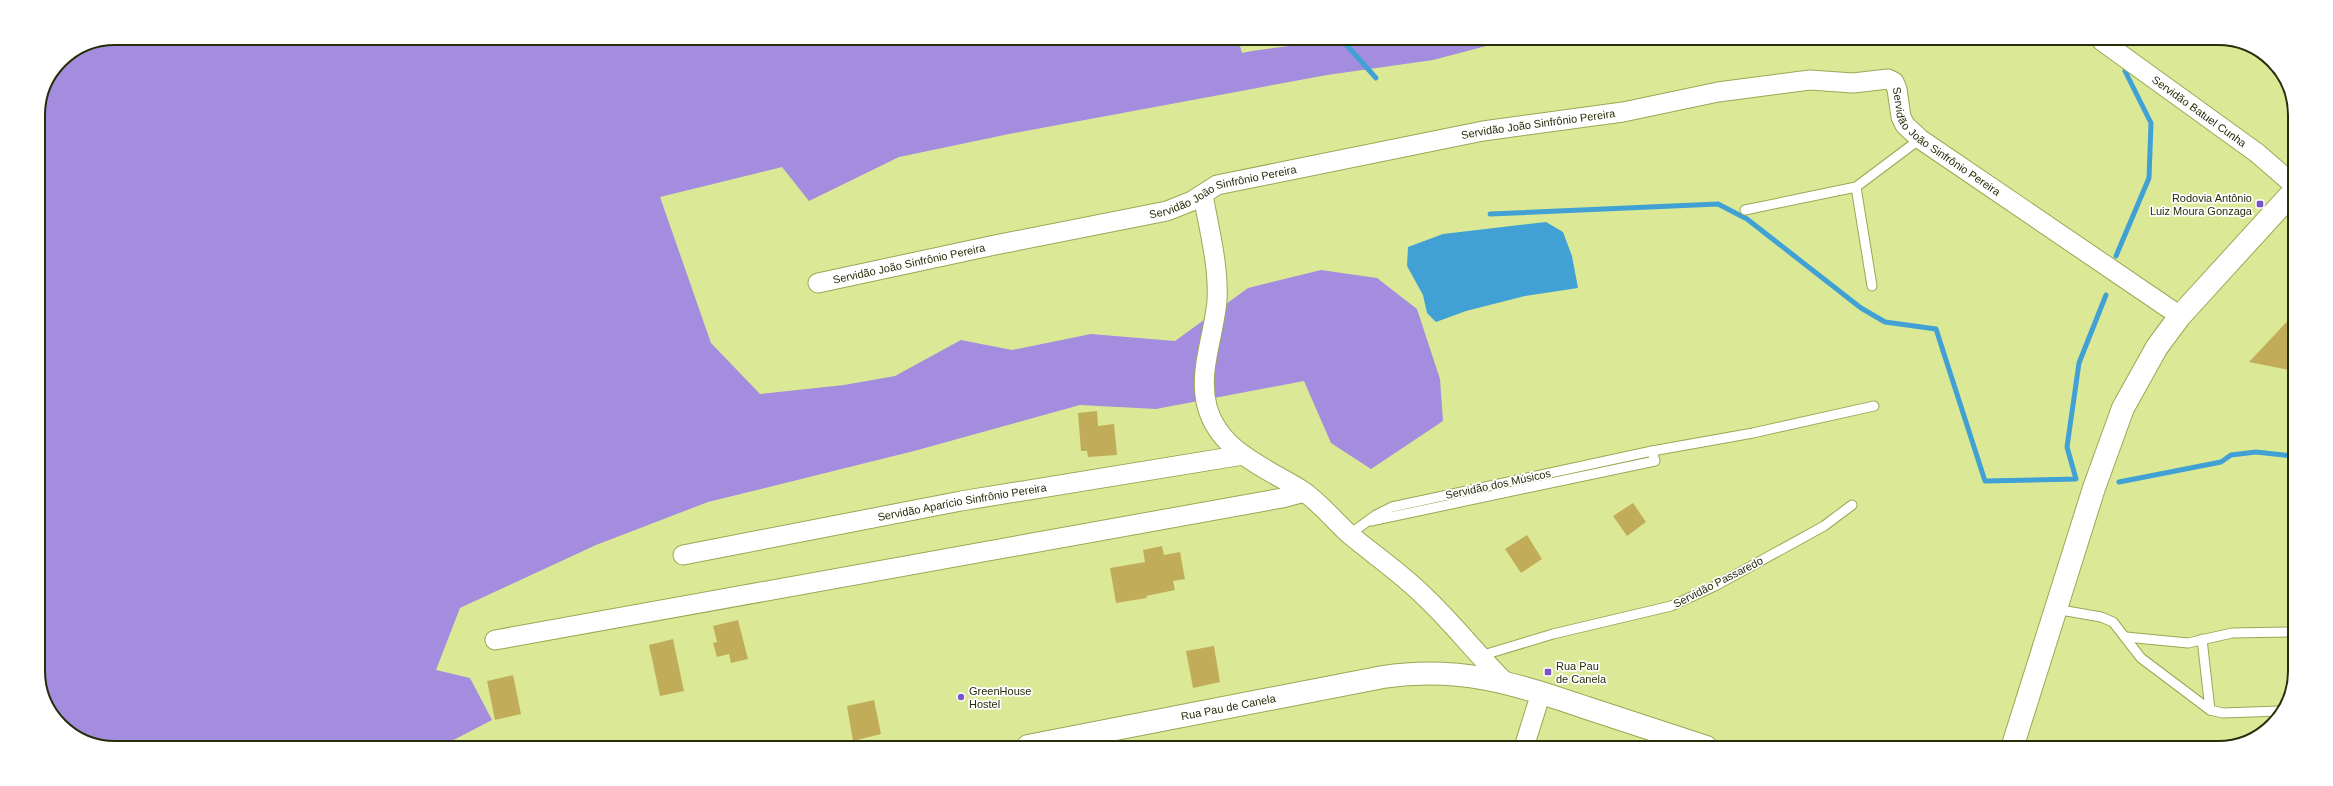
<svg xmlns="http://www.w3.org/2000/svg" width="2333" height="786" font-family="Arial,sans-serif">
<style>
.forest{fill:#a48dde}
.water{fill:#41a1d5}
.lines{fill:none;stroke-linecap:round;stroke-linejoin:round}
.stream{stroke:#41a1d5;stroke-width:5}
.building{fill:#c1ad59}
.lane-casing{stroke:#9aa755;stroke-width:11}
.street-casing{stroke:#9aa755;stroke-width:21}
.secondary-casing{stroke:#9aa755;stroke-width:24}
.primary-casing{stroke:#9aa755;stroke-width:24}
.lane{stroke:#fff;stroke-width:9}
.street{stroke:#fff;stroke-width:19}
.secondary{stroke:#fff;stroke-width:22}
.primary{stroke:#fff;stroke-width:22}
.poi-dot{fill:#7c52cb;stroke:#fff;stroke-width:1.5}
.labels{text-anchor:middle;stroke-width:3.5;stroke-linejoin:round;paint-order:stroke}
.street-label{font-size:11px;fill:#272c09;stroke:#fff}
.poi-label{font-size:11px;fill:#272c09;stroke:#fff;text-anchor:start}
.rim{fill:none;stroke:#272c09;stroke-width:2}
</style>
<rect width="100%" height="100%" fill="#dbe996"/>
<path class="forest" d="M115,38L1238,39L1242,53C1269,47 1296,47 1322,40H1496L1494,44L1433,60L1327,75L1014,133L899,157L809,201L782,167L660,197L711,343L760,394L844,385L895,376L961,340L1012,350L1091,334L1175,341L1248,288L1321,270L1377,278L1417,309L1440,379L1443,421L1371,469L1331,443L1304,381L1156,409L1080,405L914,451L708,502L596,545L460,608L436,670L470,678L492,720L442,746L95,745L57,722L38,677V114L44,85L61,60L85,44Z"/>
<path class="water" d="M1546,222L1563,232L1572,256L1578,288L1525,296L1466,311L1436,322L1427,313L1423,295L1407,266L1408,247L1443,234Z"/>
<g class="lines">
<g class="stream">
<path d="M1342,40L1376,78"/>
<path d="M1490,214L1718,204L1747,219L1861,308L1885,322L1936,329L1985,481L2076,479L2067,447L2079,363L2106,295"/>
<path d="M2116,256L2149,178L2151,123L2125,71"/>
<path d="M2119,482L2221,462L2231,455L2256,452L2293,456"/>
</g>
</g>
<g class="building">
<path d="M2294,314V371L2249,362Z"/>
<path d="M1097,411L1098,426L1114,424L1117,455L1088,457L1087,451H1081L1078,413Z"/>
<path d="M1633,503L1646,522L1627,536L1613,516Z"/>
<path d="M1527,535L1542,559L1521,573L1505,549Z"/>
<path d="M1162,546L1164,555L1180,552L1185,579L1173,581L1175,590L1146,596L1147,598L1116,603L1110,568L1145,562L1143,550Z"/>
<path d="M738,620L748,659L731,663L729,654L717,657L713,643L717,642L713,626Z"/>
<path d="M673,639L684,691L660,696L649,645Z"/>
<path d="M1214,646L1220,682L1193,688L1186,651Z"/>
<path d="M513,675L521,714L495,720L487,681Z"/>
<path d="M874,700L881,734L853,741L847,706Z"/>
</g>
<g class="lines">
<g class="lane-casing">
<g id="lane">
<path d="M1856,187L1872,286"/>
<path d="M1745,210L1856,187L1920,139"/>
<path d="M1371,521L1655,461L1652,451"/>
<path d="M1350,534L1376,515L1392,507L1652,451L1753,433L1874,406"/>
<path d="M2055,609L2101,617L2113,622L2141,658L2210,710L2223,713L2279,711"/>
<path d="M2126,637L2188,643L2232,633L2293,632"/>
<path d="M2202,639L2210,710"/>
<path d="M1480,656L1553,634L1671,606L1715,586L1824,526L1852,505"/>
</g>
</g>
<g class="street-casing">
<g id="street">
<path id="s1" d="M2102,41L2257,153L2294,185"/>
<path d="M1203,195C1209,229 1219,266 1217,301C1214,336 1198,371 1207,406C1219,452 1267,468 1303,491C1320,503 1334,520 1349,534C1374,555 1401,573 1424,596C1453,623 1477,655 1506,683"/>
<path id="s2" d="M818,283L995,245L1167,211L1192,201L1217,185L1483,131L1623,112L1718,92L1810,80L1853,83L1888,79L1894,82L1897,89L1901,117L1905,125L1920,139L2180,316"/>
<path id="s3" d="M683,555L961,501L1243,455"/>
<path d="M495,640L1282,498L1304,492"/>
<path d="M1524,747L1541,693"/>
</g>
</g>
<g class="secondary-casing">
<g id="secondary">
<path id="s4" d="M1028,746L1383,677C1460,665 1515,684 1587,708C1627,721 1666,734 1706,747"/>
</g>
</g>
<g class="primary-casing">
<path id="primary" d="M2012,748L2094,488L2123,408L2157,347L2180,316L2294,191"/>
</g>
<use href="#lane" class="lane"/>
<use href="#street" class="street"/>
<use href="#secondary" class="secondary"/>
<use href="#primary" class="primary"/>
</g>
<g class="poi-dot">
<rect x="2256" y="200" width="8" height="8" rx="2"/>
<rect x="1544" y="668" width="8" height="8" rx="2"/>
<circle cx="961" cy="697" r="4"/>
</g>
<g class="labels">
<g class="street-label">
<text dy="4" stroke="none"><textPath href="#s1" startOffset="120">Servidão Batuel Cunha</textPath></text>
<text dy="4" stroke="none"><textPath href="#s2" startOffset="740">Servidão João Sinfrônio Pereira</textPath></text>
<text dy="4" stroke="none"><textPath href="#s2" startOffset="1184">Servidão João Sinfrônio Pereira</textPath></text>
<text dy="4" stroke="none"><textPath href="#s2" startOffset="416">Servidão João Sinfrônio Pereira</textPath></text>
<text dy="4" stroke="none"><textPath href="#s2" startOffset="93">Servidão João Sinfrônio Pereira</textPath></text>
<text transform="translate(1498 484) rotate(-12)" y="4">Servidão dos Músicos</text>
<text dy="4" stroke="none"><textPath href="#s3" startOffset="284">Servidão Aparício Sinfrônio Pereira</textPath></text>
<text transform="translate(1718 582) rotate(-27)" y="4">Servidão Passaredo</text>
<text dy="4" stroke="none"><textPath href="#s4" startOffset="204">Rua Pau de Canela</textPath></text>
</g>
<g class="poi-label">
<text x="2252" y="202" text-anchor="end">Rodovia Antônio<tspan x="2252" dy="13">Luiz Moura Gonzaga</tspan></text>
<text x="1556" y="670">Rua Pau<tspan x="1556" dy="13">de Canela</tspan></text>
<text x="969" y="695">GreenHouse<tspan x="969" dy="13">Hostel</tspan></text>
</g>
</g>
<path d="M0 0H2333V786H0ZM115 45H2218A70 70 0 0 1 2288 115V671A70 70 0 0 1 2218 741H115A70 70 0 0 1 45 671V115A70 70 0 0 1 115 45Z" fill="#fff" fill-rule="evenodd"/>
<path class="rim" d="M115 45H2218A70 70 0 0 1 2288 115V671A70 70 0 0 1 2218 741H115A70 70 0 0 1 45 671V115A70 70 0 0 1 115 45Z"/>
</svg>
